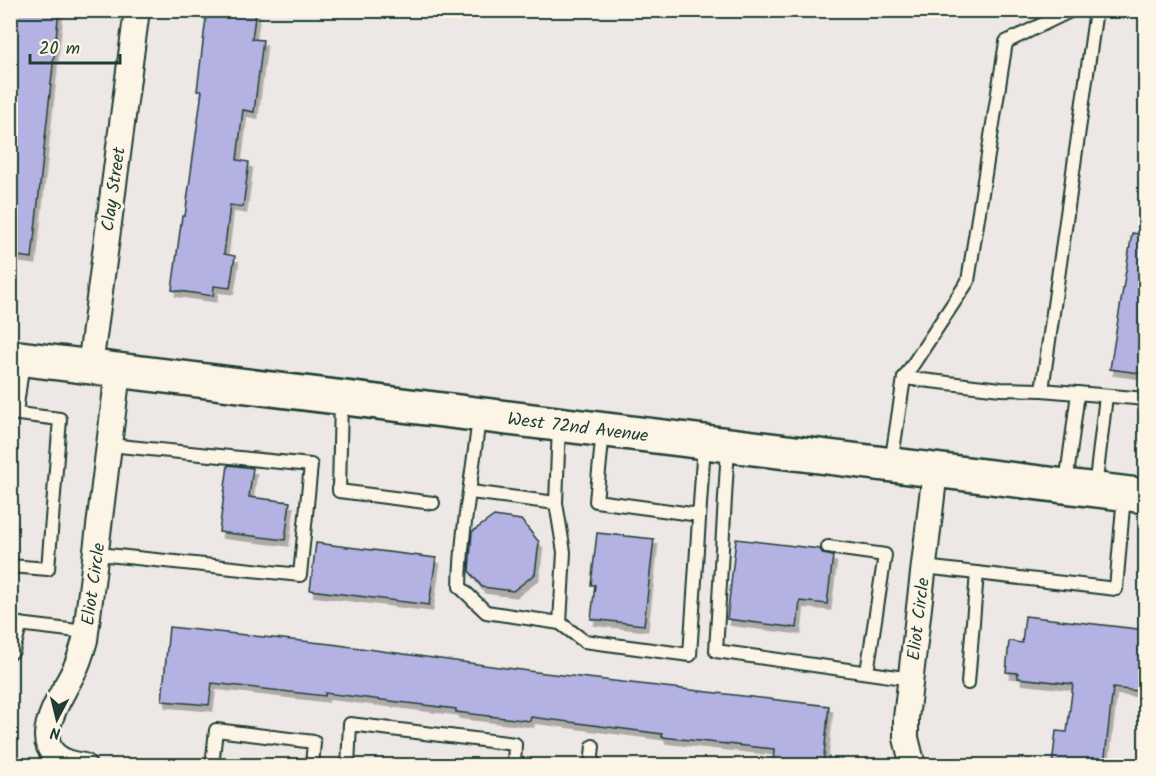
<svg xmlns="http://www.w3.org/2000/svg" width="1156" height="776" font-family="Kalam,sans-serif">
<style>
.building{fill:#b3b2e3;stroke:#1f3d34;stroke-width:1.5;filter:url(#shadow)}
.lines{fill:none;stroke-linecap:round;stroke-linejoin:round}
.lane-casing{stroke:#1f3d34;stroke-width:16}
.street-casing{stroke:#1f3d34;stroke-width:28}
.secondary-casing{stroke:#1f3d34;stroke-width:38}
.lane{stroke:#fcf5e5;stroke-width:12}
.street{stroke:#fcf5e5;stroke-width:24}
.secondary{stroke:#fcf5e5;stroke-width:33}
.labels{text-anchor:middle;stroke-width:6;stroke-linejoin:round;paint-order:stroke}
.street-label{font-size:18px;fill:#1f3d34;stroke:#fcf5e5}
</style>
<defs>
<filter id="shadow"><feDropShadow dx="3.5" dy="6" stdDeviation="0" flood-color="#0004"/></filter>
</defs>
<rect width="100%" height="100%" fill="#ede8e5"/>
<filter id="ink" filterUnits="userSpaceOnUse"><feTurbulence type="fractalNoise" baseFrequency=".0167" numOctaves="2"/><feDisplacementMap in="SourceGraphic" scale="12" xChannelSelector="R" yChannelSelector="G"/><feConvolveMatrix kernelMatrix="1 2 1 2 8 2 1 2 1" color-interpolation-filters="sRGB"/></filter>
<g filter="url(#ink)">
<g class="building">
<path d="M15,10H59L32,258L10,255V47Z"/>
<path d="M207,10H256L252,39L263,40L254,112L243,110L237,160L249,162L243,207L230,205L224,254L235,256L230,288L214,286L213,296L172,290L182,216H185L202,91H197Z"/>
<path d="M1132,233L1146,235V374L1110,369Z"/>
<path d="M228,465L253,468L249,497L290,502L285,540L219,532Z"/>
<path d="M494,516L521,520L539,542L535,574L513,591L482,587L469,571L472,532Z"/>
<path d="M597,533L654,539L644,625L591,619L595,585H591Z"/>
<path d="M736,539L820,549L823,554L833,556L827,604L800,601L797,628L727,619Z"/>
<path d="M316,543L436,558L429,605L310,590Z"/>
<path d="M1025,616L1146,630V692L1113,688L1104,765H1052L1056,731L1067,732L1073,684L1018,678V673L1006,672L1009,641L1022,643Z"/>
<path d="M169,627L331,644L536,672L829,706L823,765H773L774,749L662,737V734L531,717L530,721L456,712V709L325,693V696L212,683L209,705L162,701Z"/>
</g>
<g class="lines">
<g class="lane-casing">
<g id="lane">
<path d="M1096,10L1042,390L1146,399"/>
<path d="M904,378L1001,389L1042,390"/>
<path d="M341,400L339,491L433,503"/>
<path d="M10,413L60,419L48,569L10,566"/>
<path d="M16,413L23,361"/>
<path d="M479,417C473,474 461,530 460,587L486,612L560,623L584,641L690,655L704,444"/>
<path d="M559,425L556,503L564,552L560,623"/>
<path d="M603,431L596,501L699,515"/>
<path d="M728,447L716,651L911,679"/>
<path d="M891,464L904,378L968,281L1006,42L1072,10"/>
<path d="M1066,484L1078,393"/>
<path d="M1095,489L1106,396"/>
<path d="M471,492L556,503"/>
<path d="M828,547L885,555L867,672"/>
<path d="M98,554L300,575L311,465L109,445"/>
<path d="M924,567L1116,589L1124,495"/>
<path d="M10,623L86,632"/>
<path d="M10,653L13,651L21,624"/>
<path d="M968,683L977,573"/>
<path d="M212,766L216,730L314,742L312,766"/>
<path d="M348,766L350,724L515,744L514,766"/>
<path d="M591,766L593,746"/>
</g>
</g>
<g class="street-casing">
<g id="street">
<path d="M90,367L137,10"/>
<path d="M84,766C18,757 57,705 74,671C79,662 82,650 85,640L118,372"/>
<path d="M913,766L906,738V718L935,471"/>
</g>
</g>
<g class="secondary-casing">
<path id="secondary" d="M10,357L1146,496"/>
</g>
<use href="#lane" class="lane"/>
<use href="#street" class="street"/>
<use href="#secondary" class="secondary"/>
</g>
</g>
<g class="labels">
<g class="street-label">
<text transform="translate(113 189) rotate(-82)" y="6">Clay Street</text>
<text transform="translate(578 427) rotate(7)" y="6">West 72nd Avenue</text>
<text transform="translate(93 584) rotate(-82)" y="6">Eliot Circle</text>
<text transform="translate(918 619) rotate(-83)" y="6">Eliot Circle</text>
</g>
</g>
<rect width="1156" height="776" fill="none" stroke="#fcf5e5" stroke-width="36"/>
<rect x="18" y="18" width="1120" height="740" fill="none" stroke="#1f3d34" stroke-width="2" filter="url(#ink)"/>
<g transform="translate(57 719) rotate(187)" stroke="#fcf5e5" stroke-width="4.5" paint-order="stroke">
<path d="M0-4.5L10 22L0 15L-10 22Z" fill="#1f3d34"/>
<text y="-9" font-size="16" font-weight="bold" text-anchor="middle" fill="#1f3d34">N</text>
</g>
<path d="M30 54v9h90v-9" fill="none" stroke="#1f3d34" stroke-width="3"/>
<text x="39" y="54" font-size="18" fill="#1f3d34" stroke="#fcf5e5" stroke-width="4.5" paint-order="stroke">20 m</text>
</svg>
